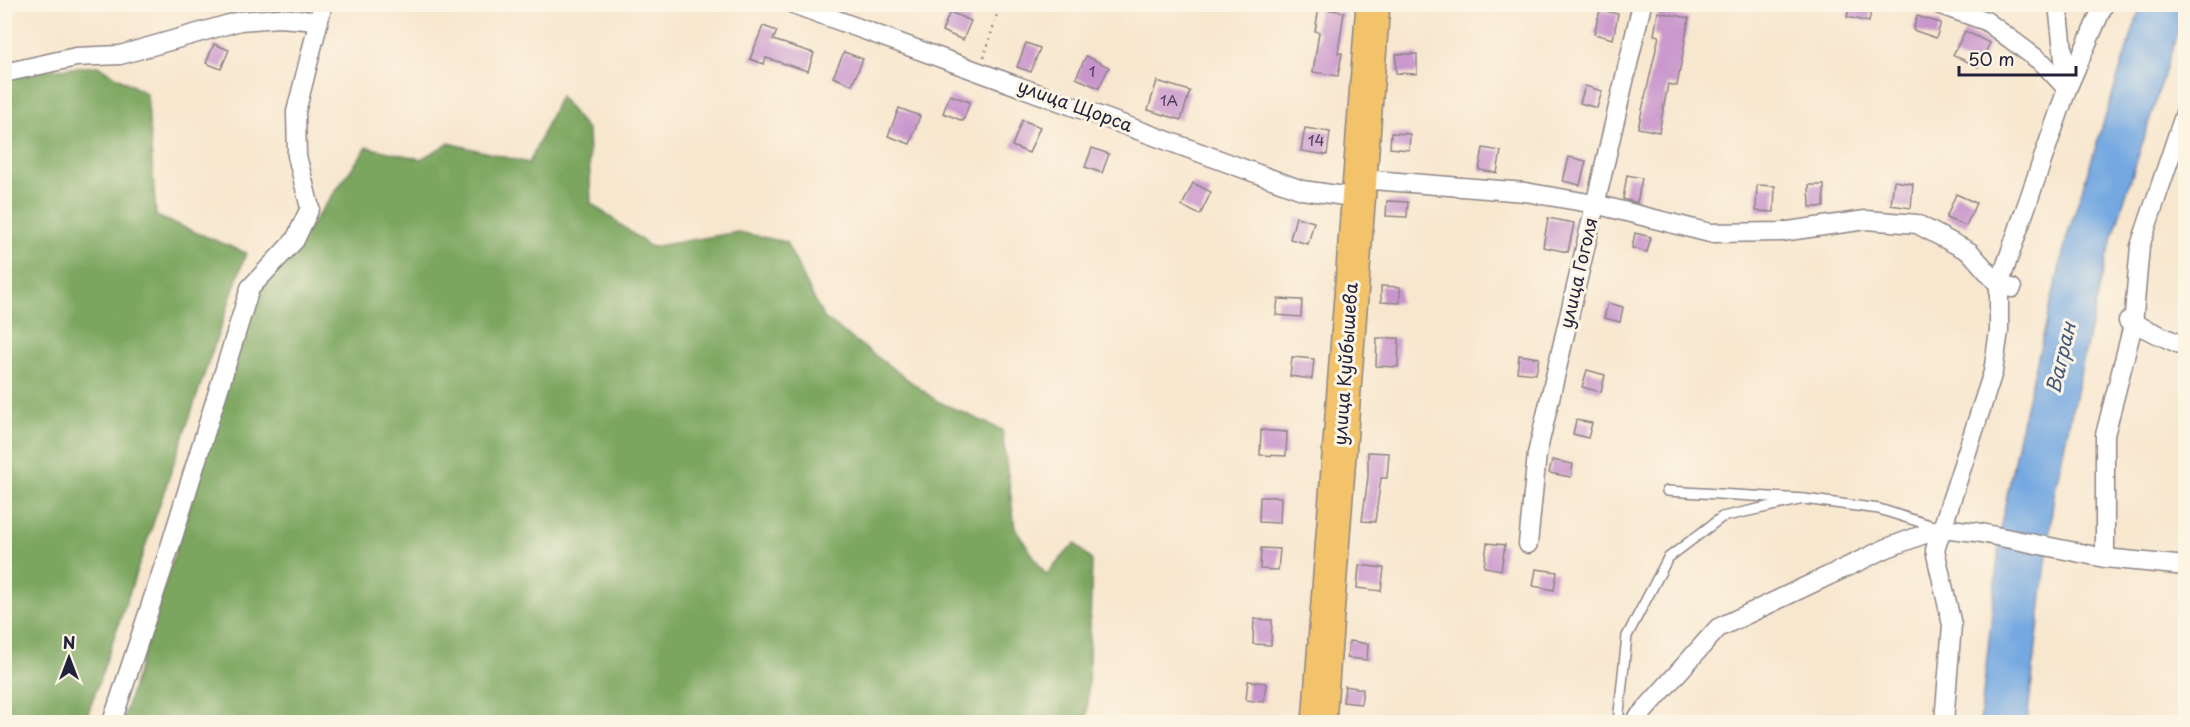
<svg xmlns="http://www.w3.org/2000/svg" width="2190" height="727" font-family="'Playpen Sans',sans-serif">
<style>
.forest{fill:#7ca65f;stroke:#4f644d;stroke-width:1.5}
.water{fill:#75a8e1;stroke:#4c658e;stroke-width:1.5}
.building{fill:#c894cc}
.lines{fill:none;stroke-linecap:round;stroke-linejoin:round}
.lane-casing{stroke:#8d8485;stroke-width:12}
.street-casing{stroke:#8d8485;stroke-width:21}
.highway-casing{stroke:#8d8485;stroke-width:36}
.path{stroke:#8d8485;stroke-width:3;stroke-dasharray:1.5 4.5;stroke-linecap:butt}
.lane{stroke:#fff;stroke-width:9}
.street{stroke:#fff;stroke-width:18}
.highway{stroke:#f2c36a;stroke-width:33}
.labels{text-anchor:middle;stroke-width:6;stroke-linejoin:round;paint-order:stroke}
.number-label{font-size:15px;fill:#4c3e5f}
.street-label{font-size:18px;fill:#22223b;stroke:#fcf5e5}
.water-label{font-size:20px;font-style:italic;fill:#43587d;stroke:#fcf5e5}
</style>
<rect width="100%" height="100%" fill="#fcf5e5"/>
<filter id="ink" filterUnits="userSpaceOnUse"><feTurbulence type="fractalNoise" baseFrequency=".0167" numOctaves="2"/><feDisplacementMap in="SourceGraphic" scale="12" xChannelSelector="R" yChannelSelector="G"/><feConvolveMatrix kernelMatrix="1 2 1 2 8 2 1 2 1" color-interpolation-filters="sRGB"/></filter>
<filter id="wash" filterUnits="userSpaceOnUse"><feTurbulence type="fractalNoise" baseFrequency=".008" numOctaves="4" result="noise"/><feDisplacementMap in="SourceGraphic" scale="24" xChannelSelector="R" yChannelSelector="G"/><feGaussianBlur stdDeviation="1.35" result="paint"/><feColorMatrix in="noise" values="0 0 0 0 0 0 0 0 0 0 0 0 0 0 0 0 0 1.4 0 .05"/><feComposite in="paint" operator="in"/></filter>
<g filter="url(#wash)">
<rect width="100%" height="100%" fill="#f8e7cf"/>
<g class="forest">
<path d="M98,66L147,94L156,216L246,253L85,722H5V80L18,72Z"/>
<path d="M560,96L588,131L591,203L651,247L738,232L786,242L823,317L937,401L1002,430L1015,528L1046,575L1075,543L1092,561L1087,722H122L267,256H289L367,147L421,159L449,143L529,163Z"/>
</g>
<path class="water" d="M2141,5H2185V8L2107,255L2075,396L2054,495L2027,722H1980L2002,520L2019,436L2067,237Z"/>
<g id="blocks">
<g class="building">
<path d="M1850,4H1872L1869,22L1847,17Z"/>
<path d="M1319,8L1344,12L1338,53H1342L1338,76L1313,72L1319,32L1315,31Z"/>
<path d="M1600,10L1618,14L1613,39L1594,34Z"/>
<path d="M950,12L971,21L963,40L942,31Z"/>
<path d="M1658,12L1689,18L1677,86L1668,84L1659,132L1638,128L1659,36L1654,35Z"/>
<path d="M1917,16L1941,23L1936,38L1913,30Z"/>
<path d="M763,26L777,31L773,40L814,53L808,71L766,58L764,64L750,59Z"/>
<path d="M1965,31L1990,43L1978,67L1953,55Z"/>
<path d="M1026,43L1040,48L1031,72L1017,67Z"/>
<path d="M214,44L229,50L221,69L206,63Z"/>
<path d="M844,52L863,59L852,85L833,77Z"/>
<path d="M1396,54H1417V74L1396,73Z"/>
<path d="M1086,56L1109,67L1099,88L1076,78Z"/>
<path d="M1157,81L1190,91L1181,120L1148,110Z"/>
<path d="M1585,86L1602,91L1597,108L1580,103Z"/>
<path d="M950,95L970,102L963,121L943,113Z"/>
<path d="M899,108L920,116L910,144L888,136Z"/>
<path d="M1022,120L1040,127L1029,153L1012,146Z"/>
<path d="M1305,128L1330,132L1327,155L1301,151Z"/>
<path d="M1391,133L1410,134L1409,150L1390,148Z"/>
<path d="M1092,148L1109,154L1102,173L1085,167Z"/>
<path d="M1483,148L1501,151L1497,173L1479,170Z"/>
<path d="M1569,157L1586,161L1580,185L1563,181Z"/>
<path d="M1627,175L1642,178L1637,203L1623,199Z"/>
<path d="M1894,181L1913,184L1911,208L1891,205Z"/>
<path d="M1193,183L1211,192L1200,215L1182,206Z"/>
<path d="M1757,185L1775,186L1774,212L1756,211Z"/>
<path d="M1809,185H1824V207H1810Z"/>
<path d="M1956,194L1976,203L1966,226L1946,218Z"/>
<path d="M1387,201L1408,202L1407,217L1386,216Z"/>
<path d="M1296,217L1314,222L1308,244L1290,239Z"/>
<path d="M1548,218L1574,223L1568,252L1543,247Z"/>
<path d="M1635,233L1651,237L1647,252L1632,248Z"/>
<path d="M1381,286L1400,287V303L1381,302Z"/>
<path d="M1278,299L1302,300L1301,317L1276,315Z"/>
<path d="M1608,303L1623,307L1620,322L1604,318Z"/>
<path d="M1377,338H1399L1398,367L1376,366Z"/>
<path d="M1519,355L1539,358L1536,374L1517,372Z"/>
<path d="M1292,357L1314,359L1312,379L1290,376Z"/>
<path d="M1587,370L1605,375L1601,392L1582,387Z"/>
<path d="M1576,420L1592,423L1588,438L1573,434Z"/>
<path d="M1261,430L1287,432L1286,456L1260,455Z"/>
<path d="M1368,452L1389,453L1387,478H1381L1375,522L1362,521L1368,477Z"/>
<path d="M1552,460L1573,464L1571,477L1549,473Z"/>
<path d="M1260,497H1281L1280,523L1259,522Z"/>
<path d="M1487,543L1505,545L1501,570L1484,567Z"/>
<path d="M1261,548L1280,549L1278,570L1260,569Z"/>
<path d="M1359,565L1384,568L1381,591L1357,588Z"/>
<path d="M1536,569L1557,572L1554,590L1533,586Z"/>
<path d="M1254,619L1272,620L1271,645L1253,644Z"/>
<path d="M1349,641L1368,644L1367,660L1347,658Z"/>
<path d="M1248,681L1266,683L1264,702L1246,700Z"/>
<path d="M1345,686L1363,689L1361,704L1343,702Z"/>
</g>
</g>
</g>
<g filter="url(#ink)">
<use href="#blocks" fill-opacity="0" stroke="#8d8485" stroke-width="1.5"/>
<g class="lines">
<g class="lane-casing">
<g id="lane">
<path d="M1667,491L1804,499L1879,509L1936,527"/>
<path d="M1618,722L1627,636L1668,558L1722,517L1804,499"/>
</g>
</g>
<g class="street-casing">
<g id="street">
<path d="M793,4L1302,190L1359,198"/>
<path d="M1938,4L1986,21L2044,64L2067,89"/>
<path d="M2058,4L2067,87"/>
<path d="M4,73L76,57L120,55L240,21L279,18L318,21"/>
<path d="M1360,179L1525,192L1595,204L1710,233L1781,232L1866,220L1917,224L1970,252L1999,285L2012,288"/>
<path d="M2128,321L2186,347"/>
<path d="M1528,544L1537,454L1642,4"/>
<path d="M2105,558V435L2133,325L2140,246L2186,110"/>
<path d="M112,722L169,550L250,288L295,240L310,208L297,156L296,112L323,4"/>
<path d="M1634,722L1718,628L1887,548L1941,528L1976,532L2105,558L2186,566"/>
<path d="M1944,722L1952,625L1935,550L1993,372L1999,331V285L2067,89L2104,4"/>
</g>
</g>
<g class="highway-casing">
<path id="highway" d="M1319,722L1373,4"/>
</g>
<path class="path" d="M984,57L1000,4"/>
<use href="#lane" class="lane"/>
<use href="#street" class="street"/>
<use href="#highway" class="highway"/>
</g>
</g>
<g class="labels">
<g class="number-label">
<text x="1092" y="77">1</text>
<text x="1169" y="106">1А</text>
<text x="1316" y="146">14</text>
</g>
<g class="street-label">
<text transform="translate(1075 106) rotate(20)" y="6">улица Щорса</text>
<text transform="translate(1579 273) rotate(-77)" y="6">улица Гоголя</text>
<text transform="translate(1346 364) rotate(-86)" y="6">улица Куйбышева</text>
</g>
<g class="water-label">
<text transform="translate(2061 358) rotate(-77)" y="7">Вагран</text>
</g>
</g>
<rect width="2190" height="727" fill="none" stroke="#fcf5e5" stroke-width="24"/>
<g transform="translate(69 658)" stroke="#fcf5e5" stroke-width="4.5" paint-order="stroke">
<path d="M0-4.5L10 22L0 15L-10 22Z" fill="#22223b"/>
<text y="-9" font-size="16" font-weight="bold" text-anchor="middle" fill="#22223b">N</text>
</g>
<path d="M1959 66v9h117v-9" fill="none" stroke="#22223b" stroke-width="3"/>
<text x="1968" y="66" font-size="18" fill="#22223b" stroke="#fcf5e5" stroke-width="4.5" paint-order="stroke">50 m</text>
</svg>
